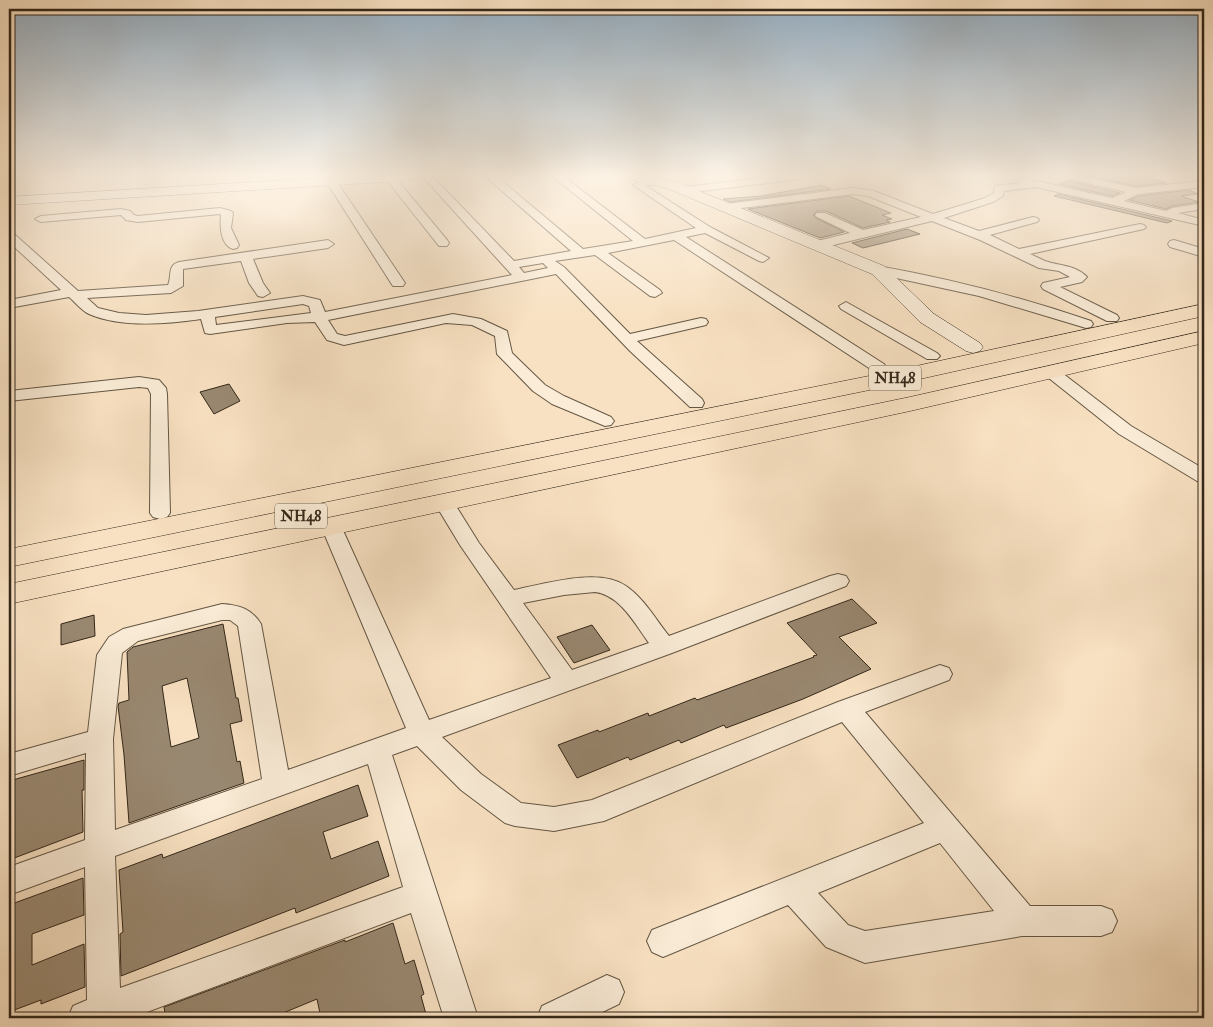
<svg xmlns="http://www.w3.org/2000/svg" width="1213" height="1027" font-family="'IM FELL Double Pica',serif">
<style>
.building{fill:#998871;stroke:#332719;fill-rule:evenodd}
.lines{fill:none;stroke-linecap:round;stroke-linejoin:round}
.street-casing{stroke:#645643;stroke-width:2}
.secondary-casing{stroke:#332719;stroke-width:1}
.highway-casing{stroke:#332719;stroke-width:1}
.street{fill:#faecd7;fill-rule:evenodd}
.secondary{fill:#faecd7;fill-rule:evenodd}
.highway{fill:#f8e1c2;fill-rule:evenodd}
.labels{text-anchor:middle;stroke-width:5;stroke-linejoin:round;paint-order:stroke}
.shield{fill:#faecd7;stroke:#6f6252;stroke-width:1}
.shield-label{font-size:15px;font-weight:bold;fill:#332719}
</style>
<rect width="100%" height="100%" fill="#f8e1c2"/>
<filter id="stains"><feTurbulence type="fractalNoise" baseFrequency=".004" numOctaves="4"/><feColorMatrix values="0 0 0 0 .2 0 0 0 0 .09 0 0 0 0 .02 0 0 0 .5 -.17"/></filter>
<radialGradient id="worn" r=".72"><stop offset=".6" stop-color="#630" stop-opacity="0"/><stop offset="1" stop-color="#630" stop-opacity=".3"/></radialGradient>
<g class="building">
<path d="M1088,176H1145L1167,183L1136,186Z"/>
<path d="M1069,180L1070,181L1120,193L1112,196L1059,184Z"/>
<path d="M822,185L831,189L730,202L723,199L761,196Z"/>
<path d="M1189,190L1198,194L1181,196L1199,202L1172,206L1166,209L1129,200L1139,196Z"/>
<path d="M1058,194L1172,221L1167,223L1054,196Z"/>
<path d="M849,196L891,213L882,215L892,219L886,220L890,222L863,228L826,211H817L813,215L816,218L844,232L820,238L748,209Z"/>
<path d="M907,229L920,234L863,248L852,243Z"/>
<path d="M229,384L240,401L214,414L200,392Z"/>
<path d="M852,599L877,623L839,637L871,669L803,699L726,728L724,725L681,743L679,740L630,760L628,757L577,778L558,745L598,730L599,732L648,713L649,716L695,698L697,700L814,657L813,656L817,655L787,623Z"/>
<path d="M94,615L95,636L61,645V624Z"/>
<path d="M223,624L236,698H238L242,721L230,724L237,762L240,761L244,783L129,823L124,755L118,706L119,703L129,700L127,652L133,647ZM187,678L199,738L171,747L162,686Z"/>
<path d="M592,625L610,650L574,663L557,637Z"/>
<path d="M84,760V790H82L83,832L9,860V781Z"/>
<path d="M358,785L368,816L323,832L331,859L378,841L389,876L296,913L295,908L121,976L120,934L123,932L119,870L162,854L163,858Z"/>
<path d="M83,878L84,915L32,934V965L84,944L85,987L41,1004V1000L9,1012V905Z"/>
<path d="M393,923L405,964L414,960L424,994L421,996L427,1018H321L317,999L271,1018H166L164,1007L345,940V942Z"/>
</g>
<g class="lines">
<g class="street-casing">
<g id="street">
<path d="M386,176H394L447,240L449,243L447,246H439L386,179Z"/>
<path d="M422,176H432L514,261L571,251L485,176H496L583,249L633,241L552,176H563L645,239L696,228L633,185L650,178H658V182L646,186L710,227L769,258L763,262L759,261L705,233L686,237L884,364L886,367L884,370H872L674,240L608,253L660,290L662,293L655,297L650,296L595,255L555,261L564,267L630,334L701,318L706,319L708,322L706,325L637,341L702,399L704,403L702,407H690L630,351L556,274L328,320L337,334L345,336L453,314L481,319L507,331L512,353L545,385L564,396L611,417L614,421L611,425L605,426L552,404L533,391L497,354L495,336L472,325L446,323L344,345L327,340L315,322L287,323L210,334L205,333L201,319C167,324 121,328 89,314C82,311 75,302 69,297L9,308V300L61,290L9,242V232L13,233L78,291L168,285C172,277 167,265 179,262L328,240L334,244L328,248L253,259L263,283L270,293L263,297L258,296L249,283L241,261L183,269V286L171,293L87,298L98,308L119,313L146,315L198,311L303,296L320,300L325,312L512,275ZM543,263L548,268L524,273L519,267ZM303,304L309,306L311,313L216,325L215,317Z"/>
<path d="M779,176H806L801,179L685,193L680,190L685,187Z"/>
<path d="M1070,176H1081L1136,188L1204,181V187L1138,194L1124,201L1166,211L1172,208L1204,203V209L1178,213L1204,220V226L1036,187L1004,191L1003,196L993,202L944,218L979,231L1033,217L1037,218L1039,220L1037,222L990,235L1019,249L1140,224L1144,225L1146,227L1144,229L1030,254C1035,256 1040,259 1045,261C1059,266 1076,265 1087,277L1082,282L1060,287L1117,315L1119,318L1117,321H1107L1043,289L1041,286L1043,283L1070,277L1059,271L1039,268L980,240L932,221L817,249L813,248L811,245L813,242L850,233L817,217L815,215L817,213H825L863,230L921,217L868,196L853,194L725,210L719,207L725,204L853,188L874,191L933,214L985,198L994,193L995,186L1019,183V179L1023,178L1112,198L1126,192L1070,179Z"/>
<path d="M331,178L335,179L405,283L403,286H393L391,283L326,181Z"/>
<path d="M220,208L231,211L233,213L231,228L239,245L237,248L233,249C220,245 220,225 221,215L220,214L138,222L126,220L121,215L41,222L35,219L41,216L121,209L130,211L134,215L138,216Z"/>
<path d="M1174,240L1204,249V257L1170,247L1168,244L1170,241Z"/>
<path d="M878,266C951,279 1021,297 1091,321L1093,324L1091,327L1086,328L979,296L873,273L872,270Z"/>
<path d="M846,302L937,353L940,356L937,359H927L841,309L839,306Z"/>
<path d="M1051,367L1057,369L1131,426L1204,469V483L1197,481L1119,434L1045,375L1043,372L1045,369Z"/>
<path d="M139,377L159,380L166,388L167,394L170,513L167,517L160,519L153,517L150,513L151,394L148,388L139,387L9,401V391Z"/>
<path d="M444,496L451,498L479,543L514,590C544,584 599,567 626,586C644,598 656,620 669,636L830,576L838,574L846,576L849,581L846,586L672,653L442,737L481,774L521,803L554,807L592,800L838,702L940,665L949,668L952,674L949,680L865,712L1030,906H1101L1112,910L1117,921L1112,932L1101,936H1022L865,963L826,947L788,905L663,957L652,952L647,941L652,930L924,823L842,722L604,821L554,831L515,826L505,823L461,790L417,746L392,755L478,1018H444L411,913L131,1018H68L73,1006L87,1000L85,867L9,895V867L85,840L86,753L9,776V754L88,732L97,655L109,637L123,629L222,604C239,605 252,609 261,624L288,770L406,728L321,526L324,522L331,520L338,522L341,526L429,720L551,678L460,545L434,502L437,498ZM595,592C620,595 635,624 649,643L572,670L523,603L564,595ZM222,620H230L238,626L262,779L115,830L113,739L122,653L138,641ZM368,764L403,887L120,988L115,856ZM940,843L994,911L865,931L848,925L818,893Z"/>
<path d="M607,975L619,980L624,992L619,1004L590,1018H537L542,1006Z"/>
</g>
</g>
<g class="secondary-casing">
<g id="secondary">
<path d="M354,176H424L417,180L9,205V197Z"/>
<path d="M626,176H649L679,183L884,266L934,314L980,343L983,347L980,351L973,353L966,351L920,322L872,274L669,189L628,179Z"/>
</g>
</g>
<g class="highway-casing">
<g id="highway">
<path d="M1204,304V316L879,388L9,567V549L879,374Z"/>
<path d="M1204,331V343L910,411L9,604V584L910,397Z"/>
</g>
</g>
<use href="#street" class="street"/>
<use href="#secondary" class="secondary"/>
<use href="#highway" class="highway"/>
</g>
<linearGradient id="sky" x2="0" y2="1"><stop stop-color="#93adc2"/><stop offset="0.55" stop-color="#fcf2e4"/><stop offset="1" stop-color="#fcf2e4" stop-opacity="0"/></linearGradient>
<rect width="1213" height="319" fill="url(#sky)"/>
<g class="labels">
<g class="shield">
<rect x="869" y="365.5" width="52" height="25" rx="4"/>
<rect x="275" y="503.5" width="52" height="25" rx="4"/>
</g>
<g class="shield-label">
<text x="895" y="383">NH48</text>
<text x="301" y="521">NH48</text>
</g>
</g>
<rect width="1213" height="1027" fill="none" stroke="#f8e1c2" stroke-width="30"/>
<rect x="10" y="10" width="1193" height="1007" fill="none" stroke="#332719" stroke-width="2.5"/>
<rect x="15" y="15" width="1183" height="997" fill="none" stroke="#332719"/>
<rect width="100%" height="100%" filter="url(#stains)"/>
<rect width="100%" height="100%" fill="url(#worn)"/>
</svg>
